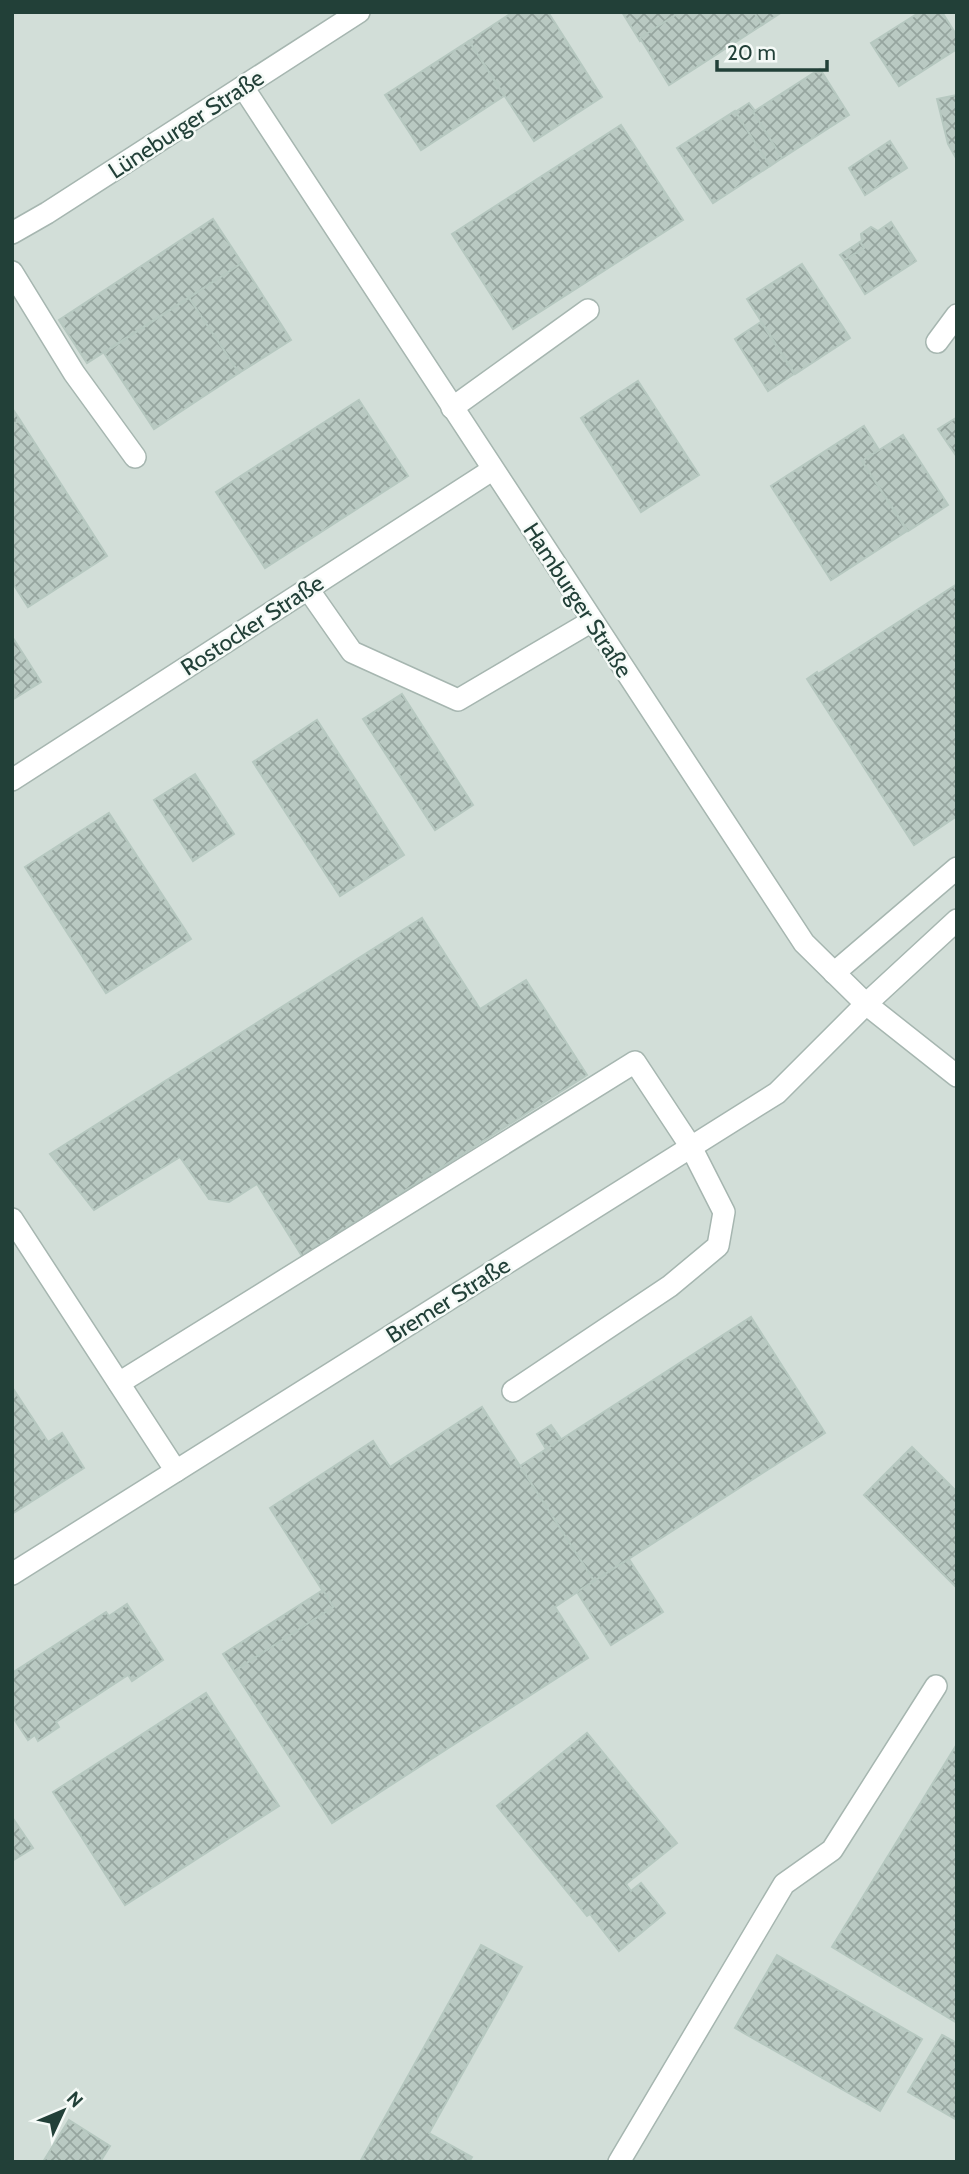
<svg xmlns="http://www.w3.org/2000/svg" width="969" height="2174" font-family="Cabin,sans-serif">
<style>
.built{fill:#d2ded8}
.building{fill:url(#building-cross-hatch);stroke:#b6c8c0;stroke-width:2}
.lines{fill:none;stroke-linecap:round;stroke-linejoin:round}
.lane-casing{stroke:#a6b6b0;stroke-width:24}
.street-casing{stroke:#a6b6b0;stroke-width:24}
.lane{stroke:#fff;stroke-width:21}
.street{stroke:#fff;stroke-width:21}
.labels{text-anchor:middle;stroke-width:5;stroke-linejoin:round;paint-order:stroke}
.street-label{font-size:23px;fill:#224038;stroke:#f5faf7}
</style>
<defs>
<pattern id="building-cross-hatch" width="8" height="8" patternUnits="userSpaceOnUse" patternTransform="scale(1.75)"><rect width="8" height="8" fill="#b9c9c2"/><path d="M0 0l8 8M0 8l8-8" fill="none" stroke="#96a59f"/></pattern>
</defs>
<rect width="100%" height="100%" fill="#e4eee9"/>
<rect class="built" x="12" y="12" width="945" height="2150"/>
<g class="building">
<path d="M513,12H548L602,97L534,141L469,41Z"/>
<path d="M622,12H685L640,41Z"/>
<path d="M680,12H754L762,25L669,85L640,38Z"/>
<path d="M754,12H782L762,25Z"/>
<path d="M920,12H942L957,36V49L899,86L871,43Z"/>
<path d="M469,41L504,96L421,150L385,95Z"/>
<path d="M820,69L849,115L782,158L753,112Z"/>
<path d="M957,95V160L948,144L937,99Z"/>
<path d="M749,103L755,111L753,112L782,158L770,166L735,112Z"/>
<path d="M735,111L770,166L713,203L677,148Z"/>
<path d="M621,125L683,220L513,329L452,234Z"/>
<path d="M890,141L907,168L865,195L849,168Z"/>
<path d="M213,219L242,263L87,363L59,320Z"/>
<path d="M891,222L916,261L865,294L844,260L864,248L860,242L862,241L861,234L871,227L878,231Z"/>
<path d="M860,242L864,248L844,260L840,255Z"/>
<path d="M242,263L291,340L239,373L189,298Z"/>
<path d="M802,264L850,338L795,374L747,299Z"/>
<path d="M189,298L239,373L154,429L104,353Z"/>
<path d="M761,322L794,374L768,391L735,339Z"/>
<path d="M638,381L699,475L641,512L581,418Z"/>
<path d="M359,400L408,476L265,568L216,492Z"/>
<path d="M12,408L20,420L12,425Z"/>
<path d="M956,418L957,419V457L938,429Z"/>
<path d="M20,420L107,556L28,607L12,582V425Z"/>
<path d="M864,426L879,450L862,461L907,531L831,580L771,486Z"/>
<path d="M903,435L948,505L908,531L862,461Z"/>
<path d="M957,584V816L914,845L807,679L817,672L818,674Z"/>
<path d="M13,638L41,682L12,700V638Z"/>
<path d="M402,694L473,805L435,830L363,719Z"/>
<path d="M317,720L404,855L340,896L253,762Z"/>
<path d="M195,774L234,834L193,861L154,800Z"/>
<path d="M109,813L191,939L106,993L25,867Z"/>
<path d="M422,918L480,1009L526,980L587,1075L302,1256L257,1184L229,1202L209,1199L180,1157L94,1210L50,1154Z"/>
<path d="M751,1317L825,1433L594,1581L520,1466Z"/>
<path d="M12,1387L48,1442L62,1433L84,1468L12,1514Z"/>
<path d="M482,1407L594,1581L555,1607L588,1658L332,1823L234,1671L333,1607L270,1508L373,1441L390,1467Z"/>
<path d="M551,1425L561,1439L546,1449L537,1434Z"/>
<path d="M912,1447L957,1492V1588L864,1495Z"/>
<path d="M629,1559L663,1612L611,1645L577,1592Z"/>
<path d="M323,1590L333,1607L234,1671L223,1654Z"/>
<path d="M127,1604L163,1660L132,1681L128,1675L56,1722L59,1727L38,1741L35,1735L28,1740L12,1716V1673L106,1612L109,1616Z"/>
<path d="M206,1693L279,1806L125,1905L53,1792Z"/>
<path d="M587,1733L677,1843L626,1884L631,1891L641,1883L665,1913L619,1951L590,1914L587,1916L497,1806Z"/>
<path d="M957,1744V2023L832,1947Z"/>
<path d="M12,1817L33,1848L12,1861Z"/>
<path d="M481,1945L522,1967L429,2133L472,2157L469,2162H360Z"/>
<path d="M777,1955L922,2039L880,2111L735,2028Z"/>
<path d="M942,2035L957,2043V2120L908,2092Z"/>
<path d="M69,2120L110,2146L100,2162H43Z"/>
</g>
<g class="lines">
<g class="lane-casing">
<g id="lane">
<path d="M12,272L74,373L135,457"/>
<path d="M452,408L588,310"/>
<path d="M308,589L352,652L458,700L592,621"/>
<path d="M834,973L957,868"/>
<path d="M866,1004L957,920"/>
<path d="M12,1219L176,1471"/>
<path d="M119,1383L635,1062L691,1147L724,1212L718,1246L670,1286L513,1391"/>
<path d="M619,2162L784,1884L832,1850L936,1686"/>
</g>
</g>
<g class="street-casing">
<g id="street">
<path d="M243,87L804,943L866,1004L957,1076"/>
<path d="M12,233L47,213L359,12"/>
<path d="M937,342L957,315"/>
<path d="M12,780L492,470"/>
<path d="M12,1574L777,1093L866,1004"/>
</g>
</g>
<use href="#lane" class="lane"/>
<use href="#street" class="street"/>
</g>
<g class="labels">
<g class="street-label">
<text transform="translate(186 124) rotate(-33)" y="8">Lüneburger Straße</text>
<text transform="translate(578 600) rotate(57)" y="8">Hamburger Straße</text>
<text transform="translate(252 625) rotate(-33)" y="8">Rostocker Straße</text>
<text transform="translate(448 1300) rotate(-32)" y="8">Bremer Straße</text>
</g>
</g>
<rect width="969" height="2174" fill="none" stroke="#224038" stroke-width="28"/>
<g transform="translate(63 2111) rotate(46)" stroke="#f5faf7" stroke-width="5" paint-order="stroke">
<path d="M0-5L12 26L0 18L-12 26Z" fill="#224038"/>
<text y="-10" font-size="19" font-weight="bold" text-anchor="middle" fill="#224038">N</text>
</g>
<path d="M717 60v10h110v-10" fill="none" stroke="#224038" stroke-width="3.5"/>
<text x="727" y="60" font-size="21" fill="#224038" stroke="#f5faf7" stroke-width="5" paint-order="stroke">20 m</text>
</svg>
